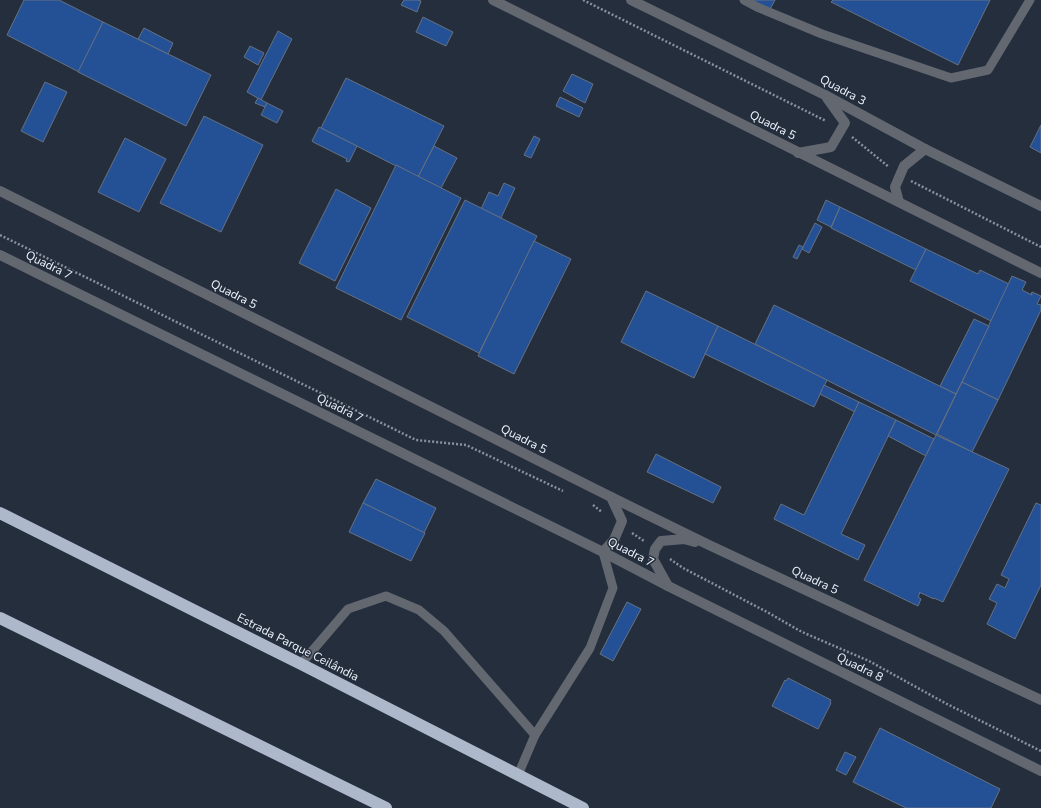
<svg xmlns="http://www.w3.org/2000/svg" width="1041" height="808" font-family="'Nunito Sans',sans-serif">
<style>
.building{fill:#245096;stroke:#667182}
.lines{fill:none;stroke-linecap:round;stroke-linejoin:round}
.path{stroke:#89919d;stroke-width:2.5;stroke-dasharray:2 2;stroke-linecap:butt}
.service{stroke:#636870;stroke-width:9}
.minor{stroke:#636870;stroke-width:10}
.motorway{stroke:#adb8cb;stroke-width:12}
.labels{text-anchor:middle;stroke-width:3;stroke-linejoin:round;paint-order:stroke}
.street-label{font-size:12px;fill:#edf4fd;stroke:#252e3d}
</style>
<rect width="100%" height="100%" fill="#252e3d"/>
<g class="building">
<path d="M24,0H59L103,22L79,72L7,35Z"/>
<path d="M404,0H418L421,1L417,12L401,5Z"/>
<path d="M743,0H775L767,15Z"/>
<path d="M833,0H990L958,65L831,2Z"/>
<path d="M423,17L453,32L446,46L416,32Z"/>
<path d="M103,22L211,75L186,126L78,72Z"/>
<path d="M144,28L173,43L168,54L138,39Z"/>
<path d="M278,31L292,39L261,100L247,92Z"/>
<path d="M250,46L264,53L258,65L244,57Z"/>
<path d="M572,74L593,84L585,103L563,91Z"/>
<path d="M346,78L444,126L418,177L321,128Z"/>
<path d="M45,82L67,92L43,142L21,131Z"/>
<path d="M560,97L583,108L579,117L556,106Z"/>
<path d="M258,98L267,103L265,107L255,103Z"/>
<path d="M267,103L283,111L277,123L261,115Z"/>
<path d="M204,116L263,145L221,232L160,203Z"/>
<path d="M1041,125V153L1030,147Z"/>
<path d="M319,127L357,146L349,162L346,161L347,159L313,142L312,141Z"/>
<path d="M534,136L540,139L531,158L524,155Z"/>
<path d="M125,138L166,159L139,212L98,192Z"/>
<path d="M434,146L457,158L441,188L418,177Z"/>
<path d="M396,165L461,198L401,320L336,288Z"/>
<path d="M504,183L515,188L501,218L481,209L489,192L498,196Z"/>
<path d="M336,189L371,208L335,281L299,263Z"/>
<path d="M465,200L537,236L479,353L407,317Z"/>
<path d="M826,200L840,207L831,227L817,220Z"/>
<path d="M840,207L926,249L916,270L831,228Z"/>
<path d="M815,223L822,227L809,253L802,249Z"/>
<path d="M534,241L571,259L514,374L478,356Z"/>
<path d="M799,245L803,247L797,259L793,257Z"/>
<path d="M926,249L978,274L980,270L1009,284L991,321L910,281Z"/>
<path d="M1012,276L1026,282L1022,290L1032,295V294H1031L1032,292L1041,296L1037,304L1041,305V310L998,400L962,382Z"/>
<path d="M646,291L718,326L694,378L621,342Z"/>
<path d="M774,305L956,394L936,435L755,344Z"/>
<path d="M974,319L989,326L956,394L940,386Z"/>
<path d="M718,326L827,380L814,407L705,354Z"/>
<path d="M962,382L998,400L972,452L937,434Z"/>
<path d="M824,385L859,402L855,412L820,394Z"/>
<path d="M859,402L896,420L841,534L865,545L858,560L774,519L781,504L804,515Z"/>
<path d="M896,420L934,439L926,456L888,436Z"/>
<path d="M936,435L1009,469L943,602L934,598V599L919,592L920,593L918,597L921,599L918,606L864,580Z"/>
<path d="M656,454L721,487L713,503L647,472Z"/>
<path d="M376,479L436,508L424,533L363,503Z"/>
<path d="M363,503L425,533L411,561L349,532Z"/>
<path d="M1036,503L1041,505V585L1015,639L987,624L997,603L989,599L997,584L1005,588L1009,579L1001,575Z"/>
<path d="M627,602L641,609L613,661L600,654Z"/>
<path d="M788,678L831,700L830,702L831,703L818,729L772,706L785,680L786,681Z"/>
<path d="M880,728L1000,789L991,808H906L853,782Z"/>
<path d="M845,752L856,757L846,775L836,770Z"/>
</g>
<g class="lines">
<g class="path">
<path d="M583,0L826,121"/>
<path d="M852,137L889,167"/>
<path d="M911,181L1041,247"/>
<path d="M0,235L416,440L466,445L563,491"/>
<path d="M593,505L602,512"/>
<path d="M632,533L644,541"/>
<path d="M670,559L683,568L767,612L802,632L869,661L945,703L1041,751"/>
</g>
<g class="service">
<path d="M744,0L757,7L822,34L951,78L988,70L1030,0"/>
<path d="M301,664L348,609L386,596L419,610L444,631L535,735"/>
<path d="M518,775L535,735L590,648L613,588L603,552"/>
</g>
<g class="minor">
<path d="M493,0L1041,273"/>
<path d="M631,0L825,95L925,149L1041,206"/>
<path d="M798,153L831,147L845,123L827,98"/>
<path d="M0,191L611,497L709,545L1041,700"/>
<path d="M899,202L895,187L904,166L925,149"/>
<path d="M0,255L603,552L668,586L1041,771"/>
<path d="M603,552L614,540L622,521L611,497"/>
<path d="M668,586L653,559L655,549L661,541L684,539L695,542"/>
</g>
<g class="motorway">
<path d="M0,513L301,664L583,808"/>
<path d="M0,618L386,808"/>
</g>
</g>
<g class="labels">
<g class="street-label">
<text transform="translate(843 90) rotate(28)" y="4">Quadra 3</text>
<text transform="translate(773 125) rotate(27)" y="4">Quadra 5</text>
<text transform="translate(49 265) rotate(26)" y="4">Quadra 7</text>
<text transform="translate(234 294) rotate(27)" y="4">Quadra 5</text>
<text transform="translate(340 408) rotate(26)" y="4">Quadra 7</text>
<text transform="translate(524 439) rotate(27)" y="4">Quadra 5</text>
<text transform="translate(631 552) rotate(27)" y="4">Quadra 7</text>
<text transform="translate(815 580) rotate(25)" y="4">Quadra 5</text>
<text transform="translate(298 647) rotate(27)" y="4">Estrada Parque Ceilândia</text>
<text transform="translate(860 667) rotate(26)" y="4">Quadra 8</text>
</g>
</g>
</svg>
